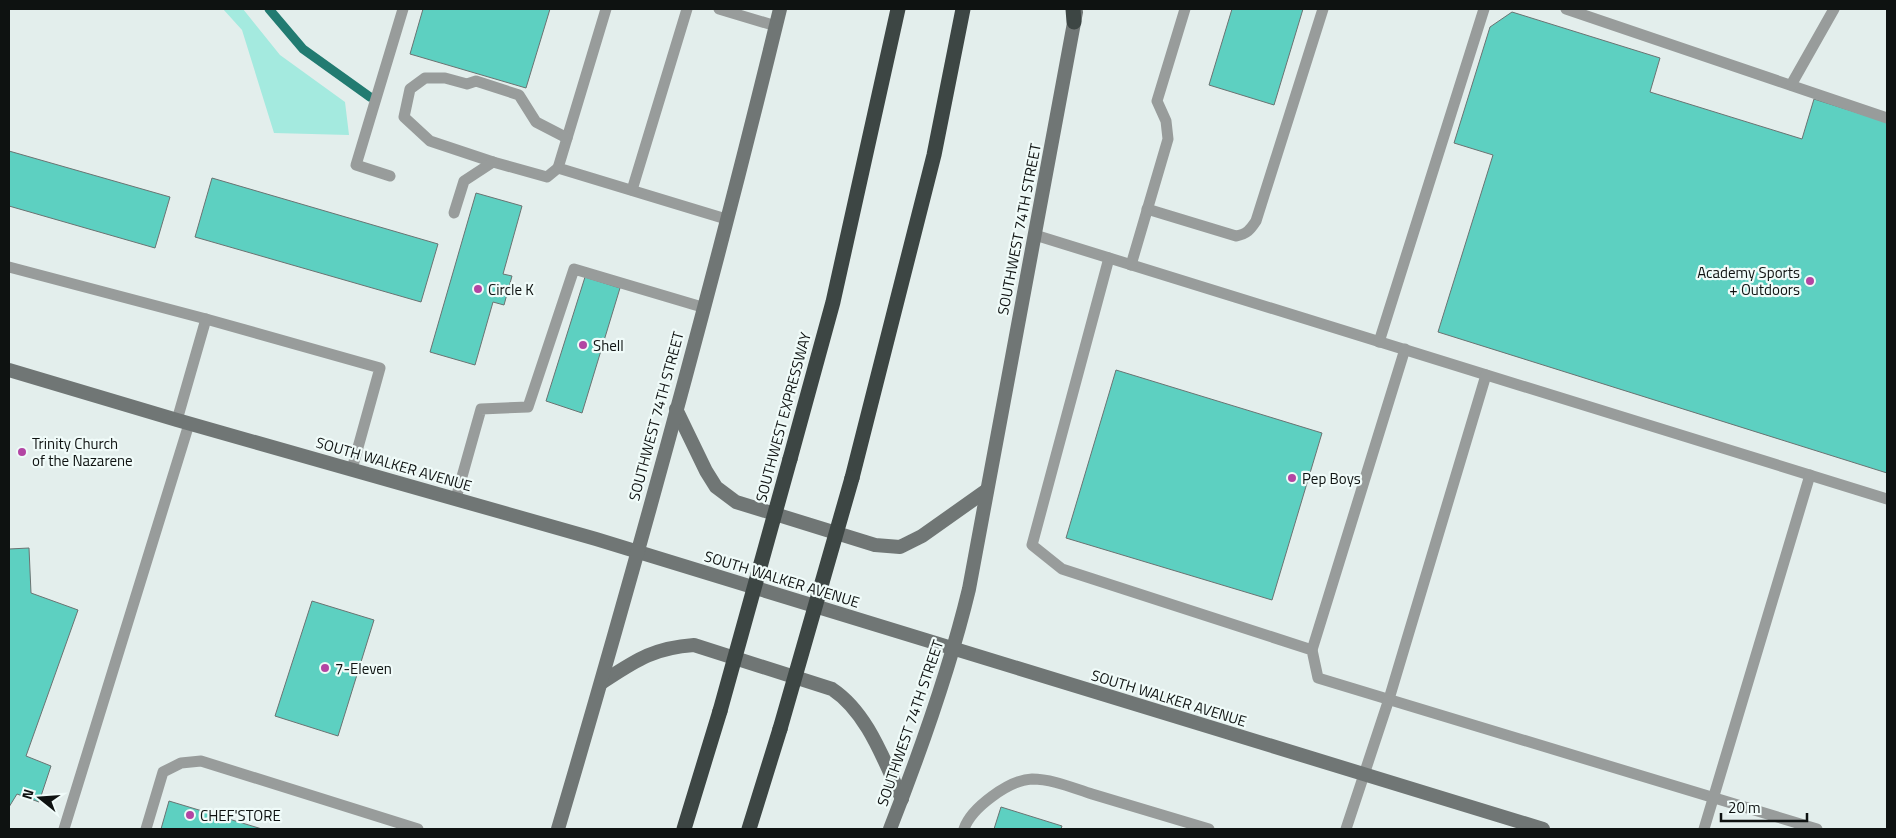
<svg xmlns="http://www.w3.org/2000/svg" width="1896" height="838" font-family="'Titillium Web',sans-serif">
<rect width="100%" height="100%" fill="#e3eeec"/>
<path fill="#a4eadf" d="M223,9H243L280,55L345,102L349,135L274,133L242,30Z"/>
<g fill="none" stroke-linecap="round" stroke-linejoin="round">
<path stroke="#227b71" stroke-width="9" d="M269,9L303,49L370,97"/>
</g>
<g fill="#5dd0c1" stroke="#6a7372">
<path d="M423,9H550L526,88L410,54Z"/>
<path d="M1232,9H1303L1274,105L1209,85Z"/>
<path d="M1512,12L1660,58L1650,92L1802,139L1814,99L1887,122V473L1438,332L1493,155L1454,143L1490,27Z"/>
<path d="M9,151L170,197L155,248L9,206Z"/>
<path d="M212,178L438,244L421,302L195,237Z"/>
<path d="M476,193L522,206L503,274L512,276L504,305L493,302L475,365L430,352Z"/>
<path d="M585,277L620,288L582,413L546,401Z"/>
<path d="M1116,370L1322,433L1272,600L1066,538Z"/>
<path d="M29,548L31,593L78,610L26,756L51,766L39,802L17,794L9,807V549Z"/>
<path d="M312,601L374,620L338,736L275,716Z"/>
<path d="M169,801L262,829H161Z"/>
<path d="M1001,807L1062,826L1061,829H994Z"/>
</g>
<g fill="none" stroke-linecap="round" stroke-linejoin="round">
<g stroke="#989c9b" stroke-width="11">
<path d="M606,9L558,168L726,219"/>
<path d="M719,9L776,26"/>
<path d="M1566,9L1887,118"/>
<path d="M1791,85L1834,9"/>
<path d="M558,168L547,177L493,162L430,141L404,117L410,89L425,78H445L467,84L476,81L519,95L536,122L567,138"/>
<path d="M390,176L356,165L403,9"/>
<path d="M632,190L687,9"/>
<path d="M1147,209L1236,236C1247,234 1250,230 1256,221L1323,9"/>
<path d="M454,213L464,181L493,162"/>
<path d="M1035,235L1887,499"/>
<path d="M1109,258L1032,545L1062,569L1312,650L1318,678L1817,829"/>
<path d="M1131,265L1168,139L1166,121L1157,101L1185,9"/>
<path d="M9,267L206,319L380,368L352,469"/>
<path d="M1379,342L1484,9"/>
<path d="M177,420L206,319"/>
<path d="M456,498L481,409L528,407L574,269L702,307"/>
<path d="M1312,650L1405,349"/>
<path d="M64,829L189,424"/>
<path d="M146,829L163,772L181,763L201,761L418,829"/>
<path d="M964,829C971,808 1009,780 1032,779C1052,779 1073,788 1092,794C1131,806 1170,817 1209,829"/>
<path d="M1346,829L1389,699L1486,375"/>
<path d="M1704,829L1810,475"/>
</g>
<g stroke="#707675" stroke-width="14">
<path d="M9,370L177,420L596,539L1543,829"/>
<path d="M676,409L706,471L716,487L736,502L875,545L900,547L922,536L987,490"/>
<path d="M601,683C635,661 652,648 694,645L832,689C868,713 884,761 902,799"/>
<path d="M558,829C638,558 713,284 780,9"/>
<path d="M890,829C921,750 949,672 969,589L1076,12"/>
</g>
<g stroke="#3d4644" stroke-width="15">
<path d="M1073,9L1074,22"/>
<path d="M790,459L833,302L898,9"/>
<path d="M852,478L934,155L963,9"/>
<path d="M684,829L720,711"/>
<path d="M749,829L780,729"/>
</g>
<g stroke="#3d4644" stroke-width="15">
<path d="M720,711L790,459"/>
<path d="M780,729L852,478"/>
</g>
</g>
<g fill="#b345a3" stroke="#f0fbf9" stroke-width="2">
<circle cx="1810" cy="281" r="5"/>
<circle cx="478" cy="289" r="5"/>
<circle cx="583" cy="345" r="5"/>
<circle cx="22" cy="452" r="5"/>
<circle cx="1292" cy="478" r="5"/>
<circle cx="325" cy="668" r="5"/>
<circle cx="190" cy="815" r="5"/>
</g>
<g text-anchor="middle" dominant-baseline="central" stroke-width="4.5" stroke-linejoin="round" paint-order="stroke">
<g font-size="15" fill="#0e1211" stroke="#f0fbf9">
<text transform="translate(1019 229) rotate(-79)">SOUTHWEST 74TH STREET</text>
<text transform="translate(656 416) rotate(-75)">SOUTHWEST 74TH STREET</text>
<text transform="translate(783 417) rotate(-75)">SOUTHWEST EXPRESSWAY</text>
<text transform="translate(394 464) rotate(16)">SOUTH WALKER AVENUE</text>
<text transform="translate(782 579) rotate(17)">SOUTH WALKER AVENUE</text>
<text transform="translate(1169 698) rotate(17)">SOUTH WALKER AVENUE</text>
<text transform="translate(910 723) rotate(-71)">SOUTHWEST 74TH STREET</text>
</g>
<g font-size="15" fill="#0e1211" stroke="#f0fbf9" text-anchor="start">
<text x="1800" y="272" text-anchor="end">Academy Sports<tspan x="1800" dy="17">+ Outdoors</tspan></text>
<text x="488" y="289">Circle K</text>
<text x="593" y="345">Shell</text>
<text x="32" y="443">Trinity Church<tspan x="32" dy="17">of the Nazarene</tspan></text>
<text x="1302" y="478">Pep Boys</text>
<text x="335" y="668">7-Eleven</text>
<text x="200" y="815">CHEF'STORE</text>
</g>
</g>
<rect width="1896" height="838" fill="none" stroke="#0e1211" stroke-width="20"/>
<g transform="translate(40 798) rotate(287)" stroke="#f0fbf9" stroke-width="4" paint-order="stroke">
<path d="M0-4L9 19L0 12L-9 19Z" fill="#0e1211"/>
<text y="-8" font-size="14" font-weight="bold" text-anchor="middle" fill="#0e1211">N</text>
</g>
<path d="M1721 813v8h86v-8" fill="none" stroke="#0e1211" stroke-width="2.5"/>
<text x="1728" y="813" font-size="15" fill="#0e1211" stroke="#f0fbf9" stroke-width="4" paint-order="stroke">20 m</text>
</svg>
